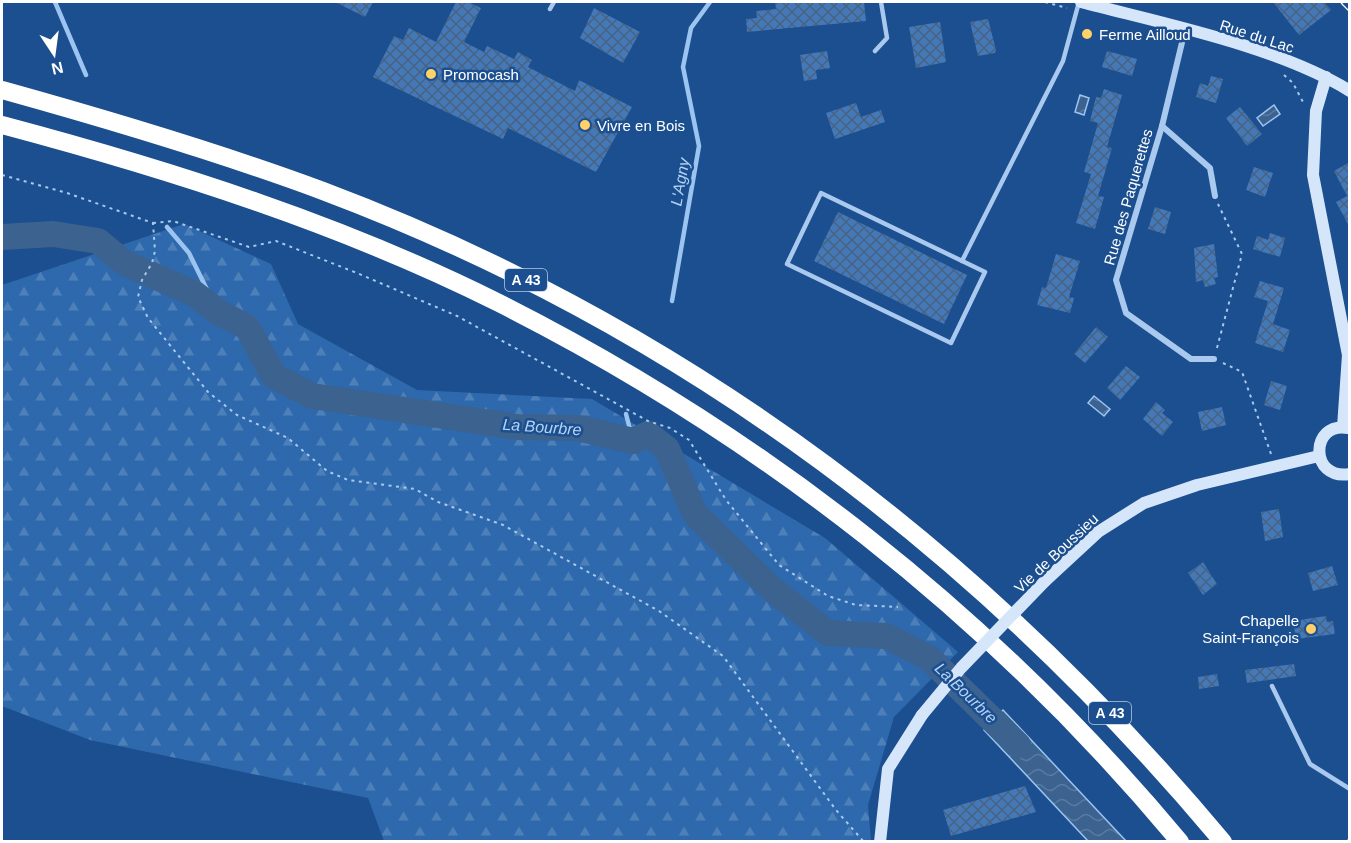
<svg xmlns="http://www.w3.org/2000/svg" width="1351" height="843" font-family="Arial,sans-serif">
<defs>
<pattern id="forest-firs" width="22" height="20" patternUnits="userSpaceOnUse" patternTransform="scale(1.5)"><rect width="22" height="20" fill="#2e69ad"/><path d="M5 1l3.5 6h-7zM16 11l3.5 6h-7z" fill="#4d80b9"/></pattern>
<pattern id="water-waves" width="16" height="10" patternUnits="userSpaceOnUse" patternTransform="scale(1.5)"><rect width="16" height="10" fill="#3c6290"/><path d="M0 5q4-4 8 0t8 0" fill="none" stroke="#597aa1"/></pattern>
<pattern id="building-cross-hatch" width="8" height="8" patternUnits="userSpaceOnUse" patternTransform="scale(1.5)"><rect width="8" height="8" fill="#4478b7"/><path d="M0 0l8 8M0 8l8-8" fill="none" stroke="#486282"/></pattern>
</defs>
<rect width="100%" height="100%" fill="#1b4f8f"/>
<path fill="url(#forest-firs)" d="M184,224L271,264L298,324L417,390L592,399L825,538L958,652L894,717L868,805L871,841H384L368,798L90,740L2,706V285Z"/>
<g fill="url(#water-waves)" stroke="#9cc4f0" stroke-width="1.5">
<path d="M1080,95L1089,98L1084,115L1075,112Z"/>
<path d="M1274,105L1280,114L1263,126L1257,118Z"/>
<path d="M1094,396L1110,409L1104,416L1088,403Z"/>
<path d="M1003,710L1126,841H1088L984,730Z"/>
</g>
<g fill="none" stroke-linecap="round" stroke-linejoin="round">
<g stroke="#9cc4f0" stroke-width="4.5">
<path d="M55,2L86,75"/>
<path d="M167,227L189,253L218,312"/>
<path d="M672,301L699,146L683,67L691,28L710,2"/>
<path d="M626,414L633,441"/>
</g>
<path stroke="#3c6290" stroke-width="26" d="M2,237L53,234L98,241L125,263L195,294L218,312L247,327L274,376L312,396L517,427L578,428L633,441L648,434L667,449L695,514L773,590L828,633L886,636L929,658L1018,745"/>
</g>
<g fill="url(#building-cross-hatch)">
<path d="M335,2H373L365,17Z"/>
<path d="M456,2H468L481,8L464,42L484,52L487,46L514,59L518,52L532,60L528,67L575,91L579,80L632,107L596,172L508,128L503,139L373,77L394,36L403,40L409,28L436,42Z"/>
<path d="M775,2H864L866,21L747,32L746,19L757,18L756,11L776,9Z"/>
<path d="M1273,2H1324L1331,10L1299,35Z"/>
<path d="M594,8L640,32L623,63L580,38Z"/>
<path d="M988,19L996,50L995,53L978,56L970,22Z"/>
<path d="M940,22L946,62L916,68L909,27Z"/>
<path d="M827,51L830,68L816,70L817,79L804,81L800,55Z"/>
<path d="M1107,51L1137,59L1132,76L1102,67Z"/>
<path d="M1211,76L1223,79L1216,103L1196,97L1200,83L1208,86Z"/>
<path d="M1104,89L1122,95L1107,147L1112,148L1098,196L1104,197L1095,229L1076,223L1091,174L1084,172L1098,123L1090,121L1096,97L1101,98Z"/>
<path d="M856,103L861,117L881,110L885,122L835,139L826,113Z"/>
<path d="M1240,107L1262,134L1247,146L1226,118Z"/>
<path d="M1350,162V228L1336,202L1347,196L1334,171Z"/>
<path d="M1254,167L1273,173L1265,197L1246,190Z"/>
<path d="M1155,207L1171,212L1165,234L1148,229Z"/>
<path d="M838,212L967,275L944,324L814,261Z"/>
<path d="M1270,233L1285,238L1280,257L1253,249L1257,236L1268,240Z"/>
<path d="M1214,244L1218,277L1214,278L1216,284L1205,287L1203,280L1196,282L1194,248Z"/>
<path d="M1056,254L1080,261L1069,297L1074,298L1070,313L1037,305L1042,287L1046,288Z"/>
<path d="M1260,281L1284,288L1273,324L1290,330L1283,352L1255,343L1268,301L1254,297Z"/>
<path d="M1096,327L1108,337L1085,363L1074,354Z"/>
<path d="M1126,366L1140,377L1120,400L1107,388Z"/>
<path d="M1271,381L1287,386L1280,410L1264,405Z"/>
<path d="M1156,402L1165,410L1162,413L1173,422L1162,436L1143,419Z"/>
<path d="M1222,407L1226,425L1202,431L1198,412Z"/>
<path d="M1279,509L1283,537L1265,541L1261,512Z"/>
<path d="M1203,562L1217,584L1203,595L1188,573Z"/>
<path d="M1332,566L1338,585L1313,591L1308,573Z"/>
<path d="M1326,616L1327,622L1333,621L1335,634L1296,639L1293,621Z"/>
<path d="M1294,664L1296,676L1247,683L1245,670Z"/>
<path d="M1217,674L1219,686L1199,689L1198,677Z"/>
<path d="M1025,786L1036,812L951,836L943,810Z"/>
</g>
<g fill="none" stroke-linecap="round" stroke-linejoin="round">
<g stroke="#a9c9ee" stroke-width="2" stroke-dasharray="3 4.5" stroke-linecap="butt">
<path d="M1045,2L1067,8"/>
<path d="M1284,75L1293,83L1304,104"/>
<path d="M2,175L67,193L153,223L155,251L152,263L142,280L138,297L148,318L208,392L237,415L288,438L327,471L348,480L415,489L438,502L503,525L659,611L723,656L836,810L864,842"/>
<path d="M153,223L173,221L249,247L276,241L357,273L457,316L648,421L670,428L689,440L726,500L779,565L828,596L856,605L898,607"/>
<path d="M1217,348L1242,254L1218,204"/>
<path d="M1223,363L1242,372L1271,454"/>
</g>
<g stroke="#a9c9ee" stroke-width="4.5">
<path d="M550,9L554,2"/>
<path d="M875,51L887,38L881,2"/>
<path d="M821,193L985,272L951,343L787,264Z"/>
<path d="M962,261L1063,61L1079,2"/>
<path d="M1272,686L1310,764L1350,789"/>
</g>
<g stroke="#a9c9ee" stroke-width="6">
<path d="M1185,30L1162,126L1116,280L1126,313L1191,359H1214"/>
<path d="M1162,126L1210,168L1215,196"/>
<path d="M1349,842L1350,841"/>
</g>
<g stroke="#d6e6fa" stroke-width="12">
<path d="M1081,2C1165,24 1276,46 1350,91"/>
<path d="M1326,77L1316,111L1313,175L1348,355L1343,427"/>
<path d="M1348,428C1310,421 1309,481 1350,474"/>
<path d="M1045,581L1098,532L1144,503L1197,485L1319,456"/>
<path d="M880,842L888,769L922,715"/>
</g>
<g stroke="#fff" stroke-width="18">
<path d="M2,90C110,120 218,152 323,191C682,326 978,549 1223,842"/>
<path d="M2,125C171,170 341,224 499,303C761,435 992,616 1180,842"/>
</g>
<g stroke="#fff" stroke-width="7">
<path id="rail" d="M1344,2L1350,8"/>
</g>
<use href="#rail" stroke="#1b4f8f" stroke-width="4.5" stroke-dasharray="14" stroke-linecap="butt"/>
<path stroke="#d6e6fa" stroke-width="12" d="M922,715L961,668L1045,581"/>
</g>
<g fill="#ffd166" stroke="#1b4f8f" stroke-width="2">
<circle cx="1087" cy="34" r="6"/>
<circle cx="431" cy="74" r="6"/>
<circle cx="585" cy="125" r="6"/>
<circle cx="1311" cy="629" r="6"/>
</g>
<g text-anchor="middle" dominant-baseline="central" stroke-width="5" stroke-linejoin="round" paint-order="stroke">
<g fill="#1b4f8f" stroke="#bbcadd" stroke-width="1.5">
<rect x="505" y="269" width="42" height="22" rx="4.5"/>
<rect x="1089" y="702" width="42" height="22" rx="4.5"/>
</g>
<g font-size="14" font-weight="bold" fill="#fff">
<text x="526" y="280">A 43</text>
<text x="1110" y="713">A 43</text>
</g>
<g font-size="15" fill="#fff" stroke="#1b4f8f" text-anchor="start">
<text x="1099" y="34">Ferme Ailloud</text>
<text x="443" y="74">Promocash</text>
<text x="597" y="125">Vivre en Bois</text>
<text x="1299" y="620" text-anchor="end">Chapelle<tspan x="1299" dy="17">Saint-François</tspan></text>
</g>
<g font-size="15" fill="#fff" stroke="#1b4f8f">
<text transform="translate(1257 36) rotate(18)">Rue du Lac</text>
<text transform="translate(1128 197) rotate(-74)">Rue des Paquerettes</text>
<text transform="translate(1056 553) rotate(-43)">Vie de Boussieu</text>
</g>
<g font-size="16" font-style="italic" fill="#b5d3f5" stroke="#1b4f8f">
<text transform="translate(680 182) rotate(-80)">L'Agny</text>
<text transform="translate(542 427) rotate(4)">La Bourbre</text>
<text transform="translate(966 693) rotate(44)">La Bourbre</text>
</g>
</g>
<rect width="1351" height="843" fill="none" stroke="#ffffff" stroke-width="6"/>
<g transform="translate(54 54) rotate(167)" stroke="#1b4f8f" stroke-width="4.5" paint-order="stroke">
<path d="M0-4.5L10 22L0 15L-10 22Z" fill="#ffffff"/>
<text y="-9" font-size="16" font-weight="bold" text-anchor="middle" fill="#ffffff">N</text>
</g>
</svg>
